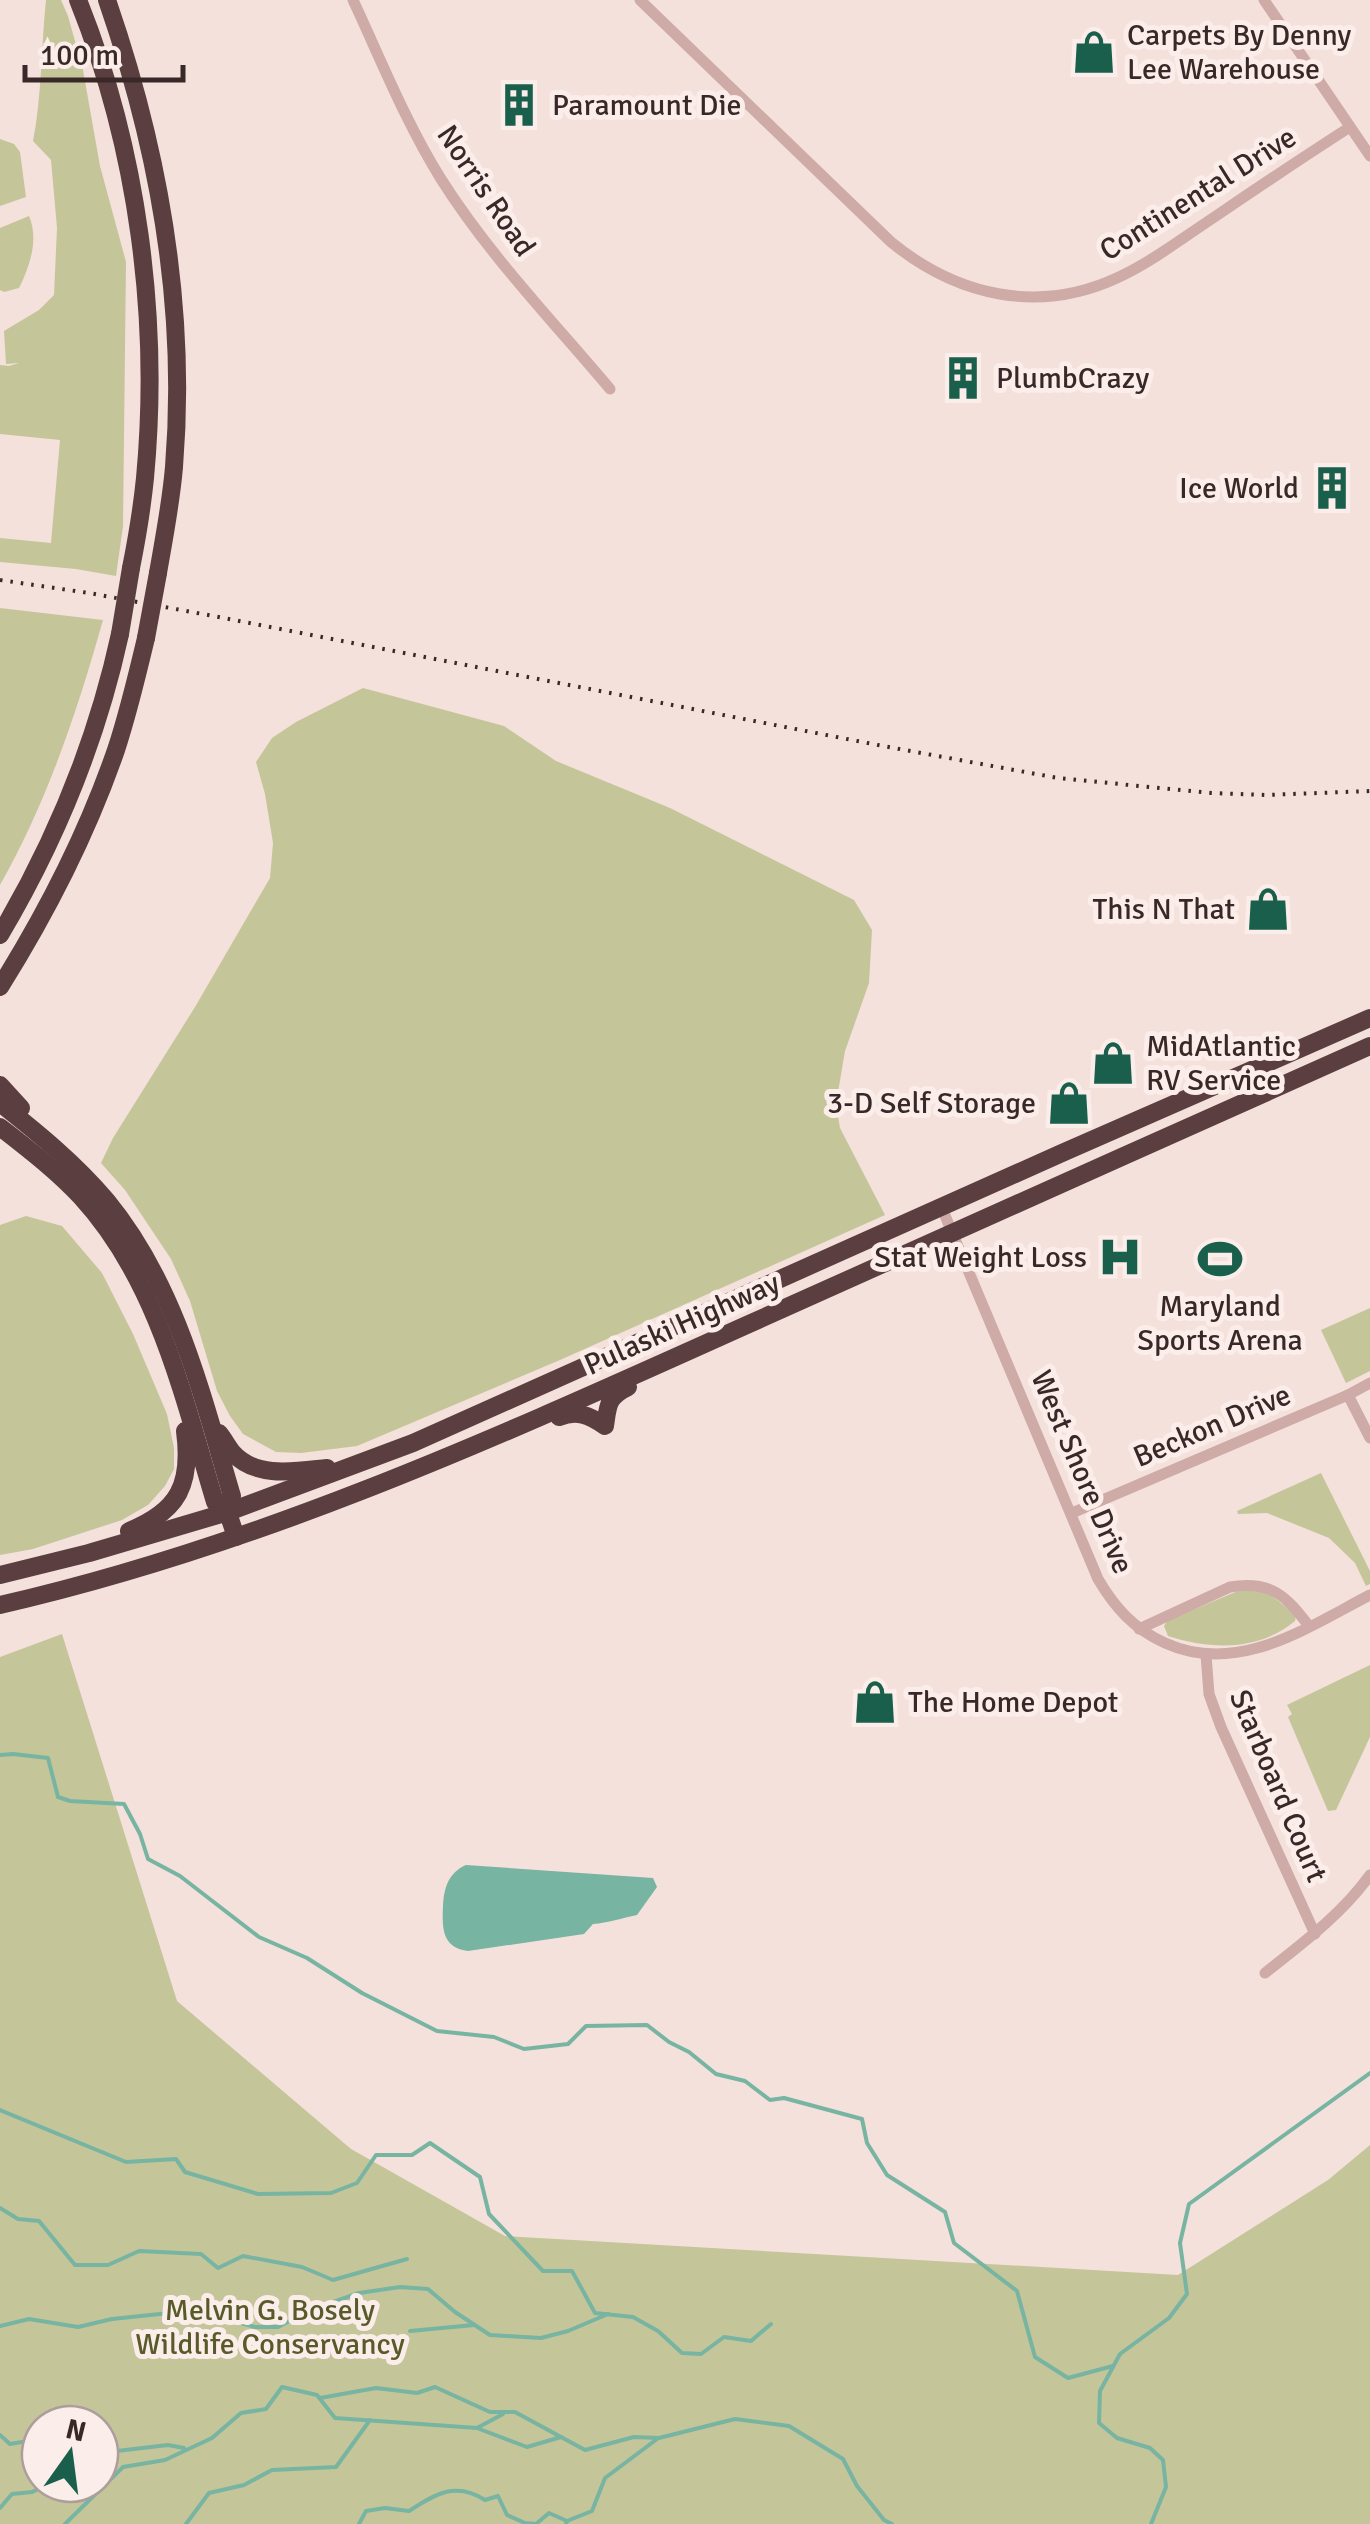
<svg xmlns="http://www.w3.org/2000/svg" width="1370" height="2524" font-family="Signika,sans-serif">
<rect width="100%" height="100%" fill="#f4e1dc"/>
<g fill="#c5c59a" fill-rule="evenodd">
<path d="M46,0H61L68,16L83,70L100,166L126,262L123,526L116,576L76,569L0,562V538L51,543L60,440L0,434V365L9,366L19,363L6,364L4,331L39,310L54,295L57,228L51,160L33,141C42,95 41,47 46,0Z"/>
<path d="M0,139L14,144L20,152L26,197L0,206Z"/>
<path d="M29,216C39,239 30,266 19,288L4,292L0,290V228Z"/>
<path d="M0,608L103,620C77,712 47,802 0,885Z"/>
<path d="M363,688L504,726L556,761L670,808L854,900L872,930L869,983L845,1051L836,1104L840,1128L885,1215L560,1360L357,1446L301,1453L276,1452L243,1434L230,1416L217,1391L190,1301L171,1259L125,1190L101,1163L113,1138L195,1007L270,878L273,843L265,794L256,762L272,738L296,722Z"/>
<path d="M26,1216L62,1226L102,1273L133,1334L167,1414L174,1448V1469L165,1486L148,1505L122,1520L33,1549L0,1555V1225Z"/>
<path d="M1370,1308V1371L1346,1383L1321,1330Z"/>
<path d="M1321,1473L1370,1571V1584L1366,1586L1355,1563L1329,1538L1267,1513L1238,1514L1237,1511Z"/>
<path d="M1240,1590L1267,1592L1296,1615L1295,1621C1259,1651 1211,1650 1168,1636L1164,1626L1167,1621Z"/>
<path d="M62,1634L177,2001L351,2149L505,2236L1178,2275L1328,2180L1370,2145V2524H0V1657ZM40,2424H100V2484H40Z"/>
<path d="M1370,1665V1737L1336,1810L1328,1811L1288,1717L1292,1714L1287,1705Z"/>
</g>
<path fill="#78b4a2" d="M466,1865L653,1878L657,1887L637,1915C622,1918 608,1923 593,1924L584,1934L468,1951C442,1948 442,1928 443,1906C444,1888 448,1873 466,1865Z"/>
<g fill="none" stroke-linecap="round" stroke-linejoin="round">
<g stroke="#78b4a2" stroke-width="4">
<path d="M0,1755L13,1754L48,1758L58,1797L70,1801L124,1804L140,1834L148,1859L180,1876L259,1937L307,1958L362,1993L437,2031L494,2037L524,2049L568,2044L586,2026L647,2025L669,2042L689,2052L716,2074L745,2081L770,2100L784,2098L862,2119L867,2143L887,2175L945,2212L954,2243L1017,2291L1035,2357L1068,2378L1113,2366"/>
<path d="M0,2110L126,2162L176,2159L185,2172L258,2194L331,2193L357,2183L376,2155H412L430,2143L480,2177L489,2214L543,2271H572L595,2313L633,2317L658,2331L682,2353L701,2354L724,2337L751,2341L771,2324"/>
<path d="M0,2208L18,2219L39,2221L75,2265H108L139,2251L201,2254L218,2268L243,2256L302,2267L333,2280L407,2259"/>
<path d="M0,2326L29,2319L78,2327L112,2319L179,2312L227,2319L255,2327H278L308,2311L359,2293L400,2287L428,2289L455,2312L490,2335L541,2338L568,2331L608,2314"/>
<path d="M410,2331L474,2325"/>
<path d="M320,2398L376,2388L417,2393L435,2387L490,2412H515L561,2437"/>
<path d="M477,2428L503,2414"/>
<path d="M0,2435L10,2444L40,2439"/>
<path d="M100,2453L168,2445L184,2448"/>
<path d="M0,2508L12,2494L32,2492L49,2484"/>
<path d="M65,2524L123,2467L165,2460L212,2438L241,2413L266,2409L282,2387L317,2395L335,2418L477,2428L527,2447L561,2437L585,2450L634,2437L659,2438L735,2419L789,2426L843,2459L857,2486L884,2520L892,2524"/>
<path d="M186,2524L209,2493L244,2485L272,2470L336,2467L370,2420"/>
<path d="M359,2524L366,2511L385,2508L409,2511C435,2494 456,2481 485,2500L498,2496L507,2515L525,2523L536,2524L549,2513L567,2521"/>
<path d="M566,2524L567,2521L592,2511L605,2478L657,2439"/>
<path d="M1151,2524L1166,2487L1163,2460L1150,2448L1117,2438L1099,2423L1100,2391L1120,2354L1169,2318L1187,2294L1180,2243L1189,2204L1370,2073"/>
</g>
<g stroke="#ceaba7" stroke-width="11">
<path d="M353,0C381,60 406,123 441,179C489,255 552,320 610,389"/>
<path d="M640,0L891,242C957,296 1039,315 1119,277C1153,261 1184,237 1216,216C1260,186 1305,156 1350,127"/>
<path d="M1264,0L1370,156"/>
<path d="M941,1206L1098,1579C1115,1608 1134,1629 1165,1643C1238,1676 1306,1628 1370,1595"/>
<path d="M1348,1395L1370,1438"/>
<path d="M1072,1513L1348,1395L1370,1383"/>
<path d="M1139,1629L1230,1587C1271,1580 1286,1596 1309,1626"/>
<path d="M1206,1655L1209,1694L1221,1727L1315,1934"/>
<path d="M1265,1973C1303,1943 1342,1914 1370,1875"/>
</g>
<g stroke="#5b3e3f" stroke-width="18">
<path d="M78,0C138,149 160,319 145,478C142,508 137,538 131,568"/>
<path d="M107,0C159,150 187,308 174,467C171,503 164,538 158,573"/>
<path d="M0,935C55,842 97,740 120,634"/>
<path d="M0,987C47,912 87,834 116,750C128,714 137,676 146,638"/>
<path d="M0,1085L21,1108"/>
<path d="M0,1103C38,1133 76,1164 107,1201C176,1285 202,1395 232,1496L225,1504"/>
<path d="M0,1127C28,1149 57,1171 81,1197C158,1281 183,1396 215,1502L225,1504L236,1537"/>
<path d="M559,1417C577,1410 589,1415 605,1426C608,1406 607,1397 628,1387"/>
<path d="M219,1433C224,1439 228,1447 233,1453C256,1479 297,1471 327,1468"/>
<path d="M129,1531C179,1511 192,1484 185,1431"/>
<path d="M0,1575L89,1553L228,1512L413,1443L1062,1153L1370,1018"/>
<path d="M0,1605C263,1545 504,1434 749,1324C956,1230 1163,1139 1370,1046"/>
</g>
<path stroke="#392828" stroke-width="4" stroke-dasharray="2.5 8" stroke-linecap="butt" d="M0,580L89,593L208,615L883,746L1058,778L1211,793L1266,795L1370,791"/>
<g stroke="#5b3e3f" stroke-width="18">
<path d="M120,634L131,568"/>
<path d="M146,638L158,573"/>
</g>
</g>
<defs>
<g id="shop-bare" transform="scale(3.45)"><path d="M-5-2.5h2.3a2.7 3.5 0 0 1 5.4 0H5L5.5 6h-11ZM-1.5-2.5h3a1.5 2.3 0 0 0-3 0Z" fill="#1a5f4c" stroke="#fbede9" stroke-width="2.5" paint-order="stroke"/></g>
<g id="building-bare" transform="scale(3.45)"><path d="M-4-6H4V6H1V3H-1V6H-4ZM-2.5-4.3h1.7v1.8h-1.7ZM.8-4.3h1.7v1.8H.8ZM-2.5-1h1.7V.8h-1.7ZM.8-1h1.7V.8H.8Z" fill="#1a5f4c" stroke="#fbede9" stroke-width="2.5" paint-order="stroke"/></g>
<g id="hospital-bare" transform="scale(3.45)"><path d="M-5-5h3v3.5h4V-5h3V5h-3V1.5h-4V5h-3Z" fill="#1a5f4c" stroke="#fbede9" stroke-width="2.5" paint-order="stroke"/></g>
<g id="stadium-bare" transform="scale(3.45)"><path d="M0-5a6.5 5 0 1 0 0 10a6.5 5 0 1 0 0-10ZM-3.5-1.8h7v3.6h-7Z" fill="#1a5f4c" stroke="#fbede9" stroke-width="2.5" paint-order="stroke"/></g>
</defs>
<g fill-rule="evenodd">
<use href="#shop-bare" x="1094" y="52"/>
<use href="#building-bare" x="519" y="105"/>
<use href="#building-bare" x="963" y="378"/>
<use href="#building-bare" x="1332" y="488"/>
<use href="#shop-bare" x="1268" y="909"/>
<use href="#shop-bare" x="1113" y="1063"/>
<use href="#shop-bare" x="1069" y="1103"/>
<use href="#hospital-bare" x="1120" y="1257"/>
<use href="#stadium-bare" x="1220" y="1259"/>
<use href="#shop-bare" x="875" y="1702"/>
</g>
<g text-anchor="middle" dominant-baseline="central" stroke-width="10" stroke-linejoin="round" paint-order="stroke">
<g font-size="30" fill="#392828" stroke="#fbede9" text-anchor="start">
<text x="1127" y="35">Carpets By Denny<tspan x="1127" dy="34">Lee Warehouse</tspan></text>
<text x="552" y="105">Paramount Die</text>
<text x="996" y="378">PlumbCrazy</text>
<text x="1299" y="488" text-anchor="end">Ice World</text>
<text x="1235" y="909" text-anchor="end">This N That</text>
<text x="1146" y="1046">MidAtlantic<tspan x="1146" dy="34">RV Service</tspan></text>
<text x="1036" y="1103" text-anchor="end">3-D Self Storage</text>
<text x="1087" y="1257" text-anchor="end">Stat Weight Loss</text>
<text x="1220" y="1306" text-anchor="middle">Maryland<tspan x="1220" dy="34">Sports Arena</tspan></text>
<text x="908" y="1702">The Home Depot</text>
</g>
<g font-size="30" fill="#392828" stroke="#fbede9">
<text transform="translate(486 191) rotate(56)">Norris Road</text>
<text transform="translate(1198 194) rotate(-32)">Continental Drive</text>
<text transform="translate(682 1324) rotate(-24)">Pulaski Highway</text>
<text transform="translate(1212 1426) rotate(-23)">Beckon Drive</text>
<text transform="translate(1082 1472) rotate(67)">West Shore Drive</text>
<text transform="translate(1278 1786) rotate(67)">Starboard Court</text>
</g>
<g font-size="30" fill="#595a29" stroke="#fbede9">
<text x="270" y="2310">Melvin G. Bosely<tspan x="270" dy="34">Wildlife Conservancy</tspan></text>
</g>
</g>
<g transform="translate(70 2454) rotate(14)"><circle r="48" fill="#fbede9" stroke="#ad9e9c" stroke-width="2.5"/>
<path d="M0-8L18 38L0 25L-18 38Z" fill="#1a5f4c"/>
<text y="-15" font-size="28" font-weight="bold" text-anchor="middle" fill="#392828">N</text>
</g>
<path d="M25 65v15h158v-15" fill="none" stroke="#392828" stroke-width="5"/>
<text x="40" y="65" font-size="30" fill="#392828" stroke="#fbede9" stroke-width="8" paint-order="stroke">100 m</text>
</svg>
